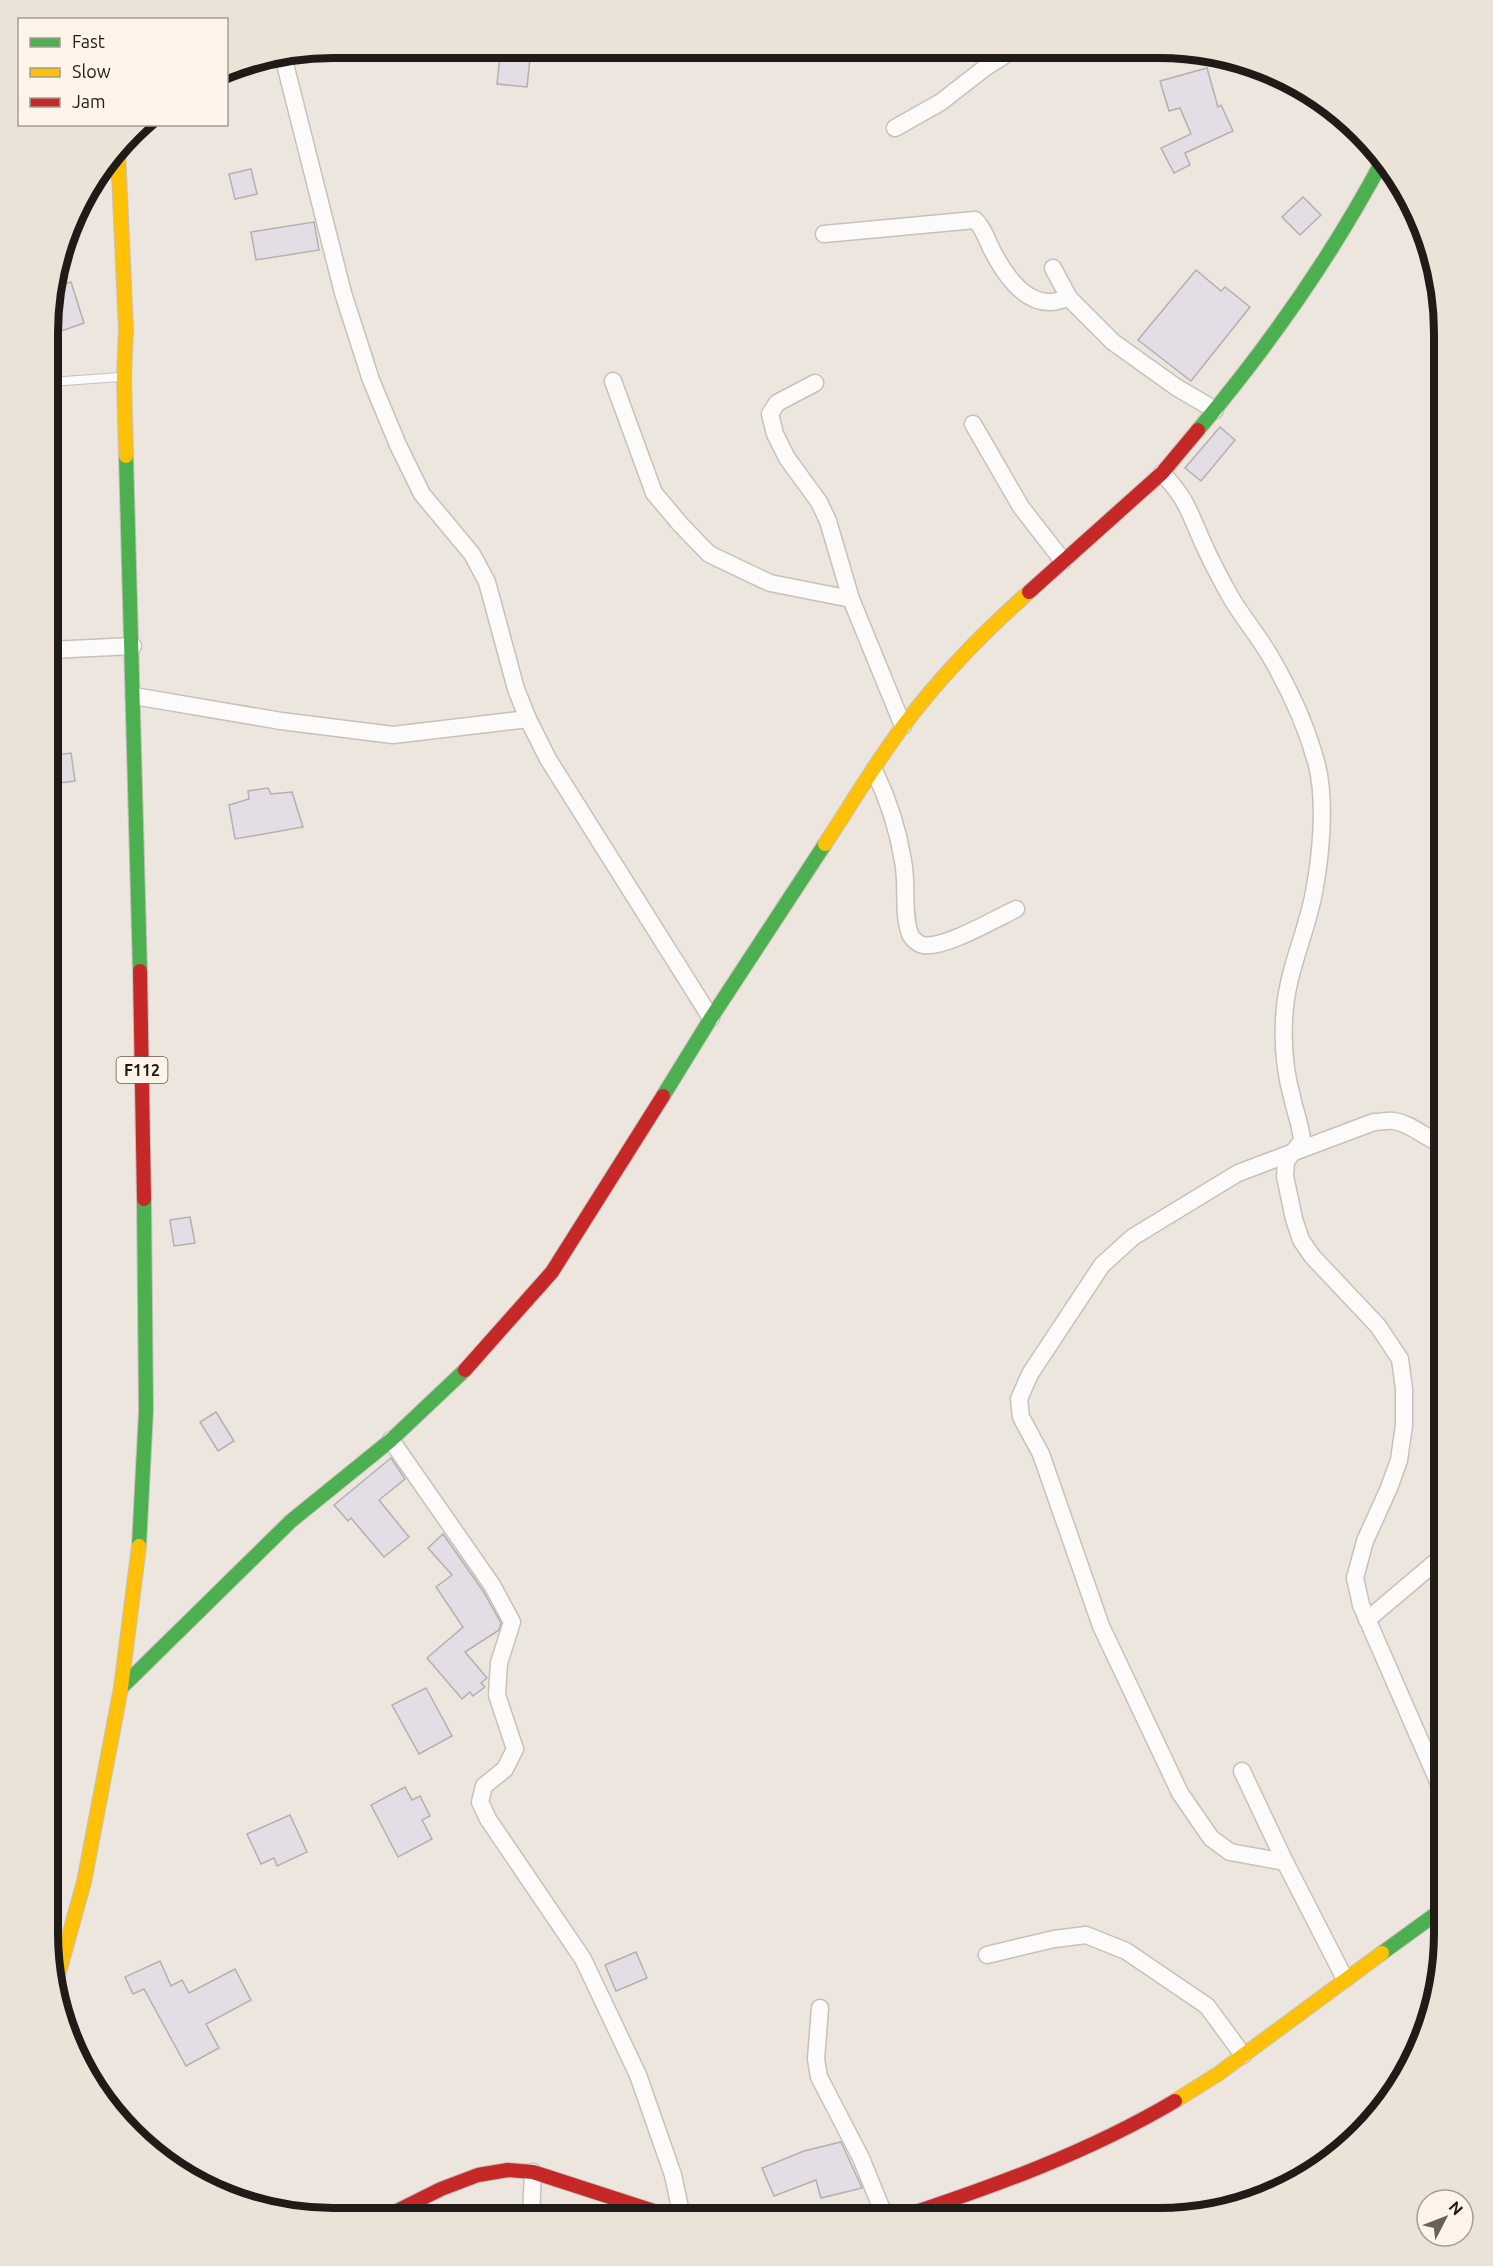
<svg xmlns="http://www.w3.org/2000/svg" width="1493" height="2266" font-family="Ubuntu,sans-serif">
<rect width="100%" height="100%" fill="#ede6de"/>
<g fill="#e3dee5" stroke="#b4b0b0" stroke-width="1.5">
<path d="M501,48L531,49L527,87L497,84Z"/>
<path d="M1207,68L1218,107L1221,105L1233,131L1185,153L1190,165L1174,173L1161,148L1191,134L1180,108L1169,111L1160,81Z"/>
<path d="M251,169L257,194L235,199L229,174Z"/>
<path d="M1303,197L1321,215L1300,235L1282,217Z"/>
<path d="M314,222L319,250L256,260L251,232Z"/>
<path d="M1196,270L1221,291L1225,287L1250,307L1191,381L1138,340Z"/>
<path d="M71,282L84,323L50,335V296L54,287Z"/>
<path d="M1220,427L1235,440L1201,481L1185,468Z"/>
<path d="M71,753L75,781L50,784V756Z"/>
<path d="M268,788L271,794L292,792L303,827L235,839L229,805L249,799L248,791Z"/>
<path d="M190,1217L195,1243L174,1246L170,1220Z"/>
<path d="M216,1412L234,1441L218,1451L200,1422Z"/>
<path d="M391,1458L405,1479L379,1500L409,1537L384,1557L351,1518L348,1521L334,1505Z"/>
<path d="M443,1534L483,1591L501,1623L499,1630L465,1652L487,1678L481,1683L485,1687L473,1696L470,1692L462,1699L427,1658L463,1627L436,1587L452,1575L428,1548Z"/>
<path d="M426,1688L452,1736L419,1754L392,1705Z"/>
<path d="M405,1787L412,1800L420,1796L430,1816L422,1820L432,1839L398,1857L371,1805Z"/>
<path d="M290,1815L307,1852L277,1866L274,1858L261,1864L247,1834Z"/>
<path d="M636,1952L647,1978L616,1991L605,1965Z"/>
<path d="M160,1961L171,1986L182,1980L189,1993L235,1969L251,2000L206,2024L219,2048L186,2066L144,1989L133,1994L125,1977Z"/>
<path d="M841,2142L862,2188L821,2198L816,2180L774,2196L762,2168L804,2151Z"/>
</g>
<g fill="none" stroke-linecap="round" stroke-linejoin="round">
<g stroke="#c7c1ba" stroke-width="10">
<path id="lane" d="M50,382L120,377"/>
</g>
<g stroke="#c7c1ba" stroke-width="19">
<g id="street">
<path d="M283,56L343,293L371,380L398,445L422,494L472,554L487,582L516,689L528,719L548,759L711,1018"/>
<path d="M895,128L941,102L986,67L1013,50"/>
<path d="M824,234L975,220C984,228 987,241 993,252C1004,273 1024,303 1051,302C1057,302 1063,299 1069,298"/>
<path d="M1053,268L1069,298L1113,342L1176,387L1215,410"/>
<path d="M613,381L654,493L681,525L709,554L770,583L851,599"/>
<path d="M815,383L777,403L770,414L775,434L787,458L819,502L828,521L851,599L903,726"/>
<path d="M973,424L1021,507L1063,561"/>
<path d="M1162,473C1187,499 1189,512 1203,543C1211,561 1220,578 1230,596C1242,617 1258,635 1270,656C1290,690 1307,728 1317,765C1326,802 1321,855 1314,892C1307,931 1289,967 1285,1007C1282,1037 1284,1068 1292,1097C1295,1112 1301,1125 1302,1141L1286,1161L1285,1176L1294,1219L1301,1240L1312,1256L1378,1326L1400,1359L1404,1389V1425L1399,1460L1389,1488L1365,1541L1355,1578L1361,1605L1444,1795"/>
<path d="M50,650L133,646"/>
<path d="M134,696L281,721L393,735L528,719"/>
<path d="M874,770C888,799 898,829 903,861C908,885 902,912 910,934C912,939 918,944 923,945C944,949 995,919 1016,909"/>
<path d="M391,1440L492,1585L512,1622L499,1663L497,1695L515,1749L505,1769L484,1786L480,1802L488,1819L583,1959L638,2075L673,2175L682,2217"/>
<path d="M1367,1620L1445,1554"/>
<path d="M1242,1771L1285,1862L1345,1979"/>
<path d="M1285,1862L1230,1852L1211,1838L1180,1793L1101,1626L1041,1454L1021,1417L1019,1399L1030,1374L1102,1265L1133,1237L1238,1173L1374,1122C1381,1122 1388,1120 1394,1121C1413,1124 1427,1140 1445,1145"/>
<path d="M987,1955L1054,1939L1086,1935L1126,1951L1207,2006L1243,2055"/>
<path d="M820,2008L816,2059L819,2077L861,2158L885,2217"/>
<path d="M531,2216L533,2172"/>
</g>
</g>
<g stroke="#c7c1ba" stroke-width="16">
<g id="fast">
<path d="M1198,430C1268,347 1333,254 1384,158"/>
<path d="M126,456L140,971"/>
<path d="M663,1096L711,1018L825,844"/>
<path d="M139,1546L146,1411L144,1199"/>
<path d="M121,1688L291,1521L391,1440L465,1370"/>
<path d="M1382,1953L1444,1908"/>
</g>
</g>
<g stroke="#c7c1ba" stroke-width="16">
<g id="slow">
<path d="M118,152L126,329L124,377L126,456"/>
<path d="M825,844C851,805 875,763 904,725C940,677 984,632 1029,592"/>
<path d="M57,1979L84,1882L121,1688L139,1546"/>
<path d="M1175,2101L1218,2074L1382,1953"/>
</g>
</g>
<g stroke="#c7c1ba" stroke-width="16">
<g id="jam">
<path d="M1029,592L1162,473L1198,430"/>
<path d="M140,971L144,1199"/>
<path d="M465,1370L552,1272L663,1096"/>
<path d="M387,2216L441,2189L478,2175L508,2170L533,2172L672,2217"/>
<path d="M901,2217C995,2186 1089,2152 1175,2101"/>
</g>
</g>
<use href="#lane" stroke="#fcfbfa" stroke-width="8"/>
<use href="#street" stroke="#fcfbfa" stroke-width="16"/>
<use href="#fast" stroke="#4caf50" stroke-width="14"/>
<use href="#slow" stroke="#ffc107" stroke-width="14"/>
<use href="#jam" stroke="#c62828" stroke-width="14"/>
</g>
<g text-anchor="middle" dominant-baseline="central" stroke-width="4.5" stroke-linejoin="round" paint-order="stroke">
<rect fill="#fef4e9" stroke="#635c55" stroke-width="1.5" x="116.5" y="1057" width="51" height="26" rx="4.5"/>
<g font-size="16" font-weight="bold" fill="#201b16">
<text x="142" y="1070">F112</text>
</g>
</g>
<path d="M0 0H1493V2266H0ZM333 58H1159A275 275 0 0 1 1434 333V1933A275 275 0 0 1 1159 2208H333A275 275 0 0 1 58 1933V333A275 275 0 0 1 333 58Z" fill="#ece3d8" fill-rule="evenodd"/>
<path fill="none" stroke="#201b16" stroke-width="8" d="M333 58H1159A275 275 0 0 1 1434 333V1933A275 275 0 0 1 1159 2208H333A275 275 0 0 1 58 1933V333A275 275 0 0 1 333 58Z"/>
<rect x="18" y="18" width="210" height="108" fill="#fef4e9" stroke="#a59d95" stroke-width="1.5"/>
<rect x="30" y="38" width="30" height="9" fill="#4caf50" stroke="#a59d95" stroke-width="1.5"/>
<text x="72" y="48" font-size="18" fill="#201b16">Fast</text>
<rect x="30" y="68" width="30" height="9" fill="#ffc107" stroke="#a59d95" stroke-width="1.5"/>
<text x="72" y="78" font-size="18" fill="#201b16">Slow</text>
<rect x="30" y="98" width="30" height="9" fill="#c62828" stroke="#a59d95" stroke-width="1.5"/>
<text x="72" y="108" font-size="18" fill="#201b16">Jam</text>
<g transform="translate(1445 2218) rotate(48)"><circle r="28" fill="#fef4e9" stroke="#a59d95" stroke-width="1.5"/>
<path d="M0-4.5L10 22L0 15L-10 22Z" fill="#68625c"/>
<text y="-9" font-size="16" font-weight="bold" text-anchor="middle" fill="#201b16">N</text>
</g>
</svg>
